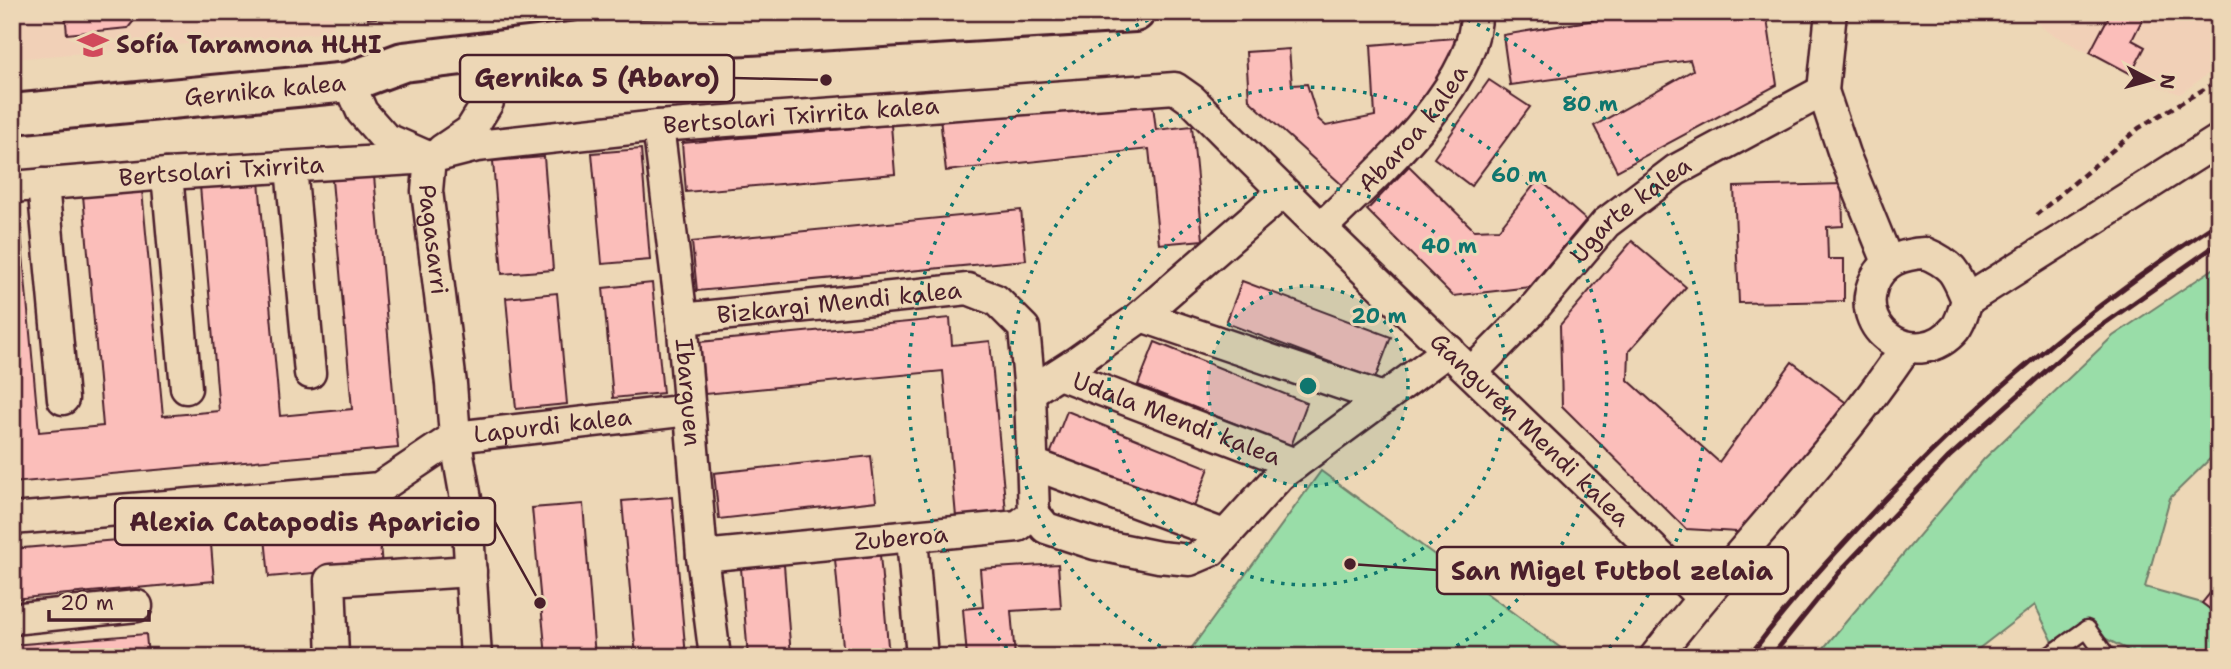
<svg xmlns="http://www.w3.org/2000/svg" width="2231" height="669" font-family="'Shantell Sans',sans-serif">
<rect width="100%" height="100%" fill="#edd7b6"/>
<filter id="ink" filterUnits="userSpaceOnUse"><feTurbulence type="fractalNoise" baseFrequency=".0143" numOctaves="2"/><feDisplacementMap in="SourceGraphic" scale="14" xChannelSelector="R" yChannelSelector="G"/><feConvolveMatrix kernelMatrix="1 2 1 2 8 2 1 2 1" color-interpolation-filters="sRGB"/></filter>
<g filter="url(#ink)">
<g fill="#f1d0b7">
<path d="M12,12H332L333,32L12,59Z"/>
<path d="M2023,12H2219V66L2180,94L2141,80L2048,32Z"/>
</g>
<g fill="#99dda8" stroke="#727e6a" stroke-width="2">
<path d="M2219,265V450L2170,498L2145,587L2202,603L2219,616V657H2132L2126,649L2087,629L2057,650L2035,605L1968,657H1816L1984,459L2113,336Z"/>
<path d="M1321,471L1573,657H1185Z"/>
</g>
<g fill="#fbbeba" stroke="#4a1f2b" stroke-width="2">
<path d="M65,12H141L128,28L67,34Z"/>
<path d="M223,12H266L267,15L224,18Z"/>
<path d="M368,12H429L368,19Z"/>
<path d="M1643,12H1766L1777,85L1617,171L1594,126L1693,70L1690,60L1510,85L1503,35Z"/>
<path d="M2111,12H2146L2132,40L2145,47L2131,74L2090,52Z"/>
<path d="M1454,38L1458,63L1352,194L1249,100L1246,52L1289,49L1292,85L1307,84L1318,119L1326,126L1375,116L1371,45Z"/>
<path d="M1489,80L1530,107L1471,186L1434,158Z"/>
<path d="M1152,97L1156,130L1192,126L1203,240L1159,244L1149,149L946,171L940,118Z"/>
<path d="M891,125L895,174L686,192L682,143Z"/>
<path d="M641,149L650,260L602,264L592,153Z"/>
<path d="M544,157L553,270L502,274L493,161Z"/>
<path d="M1409,166L1474,230L1499,229L1539,179L1586,220L1530,287L1453,296L1367,210Z"/>
<path d="M374,176L398,448L12,483V201H18L39,432L103,426L83,195L142,190L163,416L219,411L200,186L259,181L280,416L352,409L332,180Z"/>
<path d="M1842,184L1843,226L1827,227L1828,259H1844V301L1739,303L1734,187Z"/>
<path d="M1021,210L1026,260L697,291L692,242Z"/>
<path d="M1632,241L1686,287L1629,351L1628,380L1719,462L1792,362L1849,405L1755,533L1686,529L1562,406L1560,325Z"/>
<path d="M1242,281L1391,337L1375,379L1226,323Z"/>
<path d="M652,283L663,393L613,398L603,288Z"/>
<path d="M557,293L567,404L516,409L506,298Z"/>
<path d="M950,318L952,345L990,341L1006,512L956,517L943,371L705,394L700,342Z"/>
<path d="M1155,342L1307,403L1291,446L1138,385Z"/>
<path d="M1067,411L1209,468L1192,512L1050,455Z"/>
<path d="M871,456L876,501L719,519L714,473Z"/>
<path d="M672,497L686,657H636L622,501Z"/>
<path d="M583,504L595,657H546L532,508Z"/>
<path d="M378,518L382,567L269,577L264,528Z"/>
<path d="M210,532L214,581L12,599V549Z"/>
<path d="M880,555L889,657H844L835,559Z"/>
<path d="M1058,564L1061,608L1011,611L1015,657H967L963,609L983,607L980,569Z"/>
<path d="M784,565L791,657H748L741,568Z"/>
<path d="M2219,582V616L2202,603Z"/>
<path d="M146,634L148,657H12V645Z"/>
</g>
<g fill="none" stroke-linecap="round" stroke-linejoin="round">
<g stroke="#4a1f2b" stroke-width="21">
<path id="lane" d="M2048,657L2087,629L2107,657"/>
</g>
<g stroke="#4a1f2b" stroke-width="35">
<g id="street">
<path d="M1831,12L1823,91L1844,154L1888,262"/>
<path d="M349,82L362,112L385,138L426,156"/>
<path id="s1" d="M658,126L682,319L702,556L715,657"/>
<path d="M442,150L470,131L488,102L489,51"/>
<path id="s2" d="M430,158L427,191L451,384L455,437L466,499L476,657"/>
<path d="M291,167L310,373"/>
<path d="M167,174L186,388"/>
<path d="M43,184L63,399"/>
<path id="s3" d="M12,187L167,174L430,158L477,146L658,126L1175,88L1192,100C1358,269 1534,429 1701,597"/>
<path id="s4" d="M1321,228C1371,179 1478,86 1476,12"/>
<path d="M1925,253C1952,264 1956,273 1967,300C1964,309 1961,322 1955,329C1920,371 1854,335 1873,284C1882,261 1902,254 1925,253Z"/>
<path d="M1967,300L2219,140"/>
<path d="M1141,316L1383,398"/>
<path id="s5" d="M682,319L968,289L996,300L1024,328L1030,392L1034,514L1018,526L702,556"/>
<path id="s6" d="M1472,372L1529,314L1606,223L1676,170L1823,91"/>
<path id="s7" d="M1059,374L1295,464"/>
<path d="M1030,392L1075,363L1136,320L1283,192"/>
<path d="M1033,464L1224,535"/>
<path d="M1034,514L1046,528L1095,544L1159,557L1190,560L1211,551L1280,475L1449,350"/>
<path id="s8" d="M12,519L379,488L455,437L689,410"/>
<path d="M912,538L922,657"/>
<path d="M12,619L137,606"/>
<path d="M333,657L330,580L471,571"/>
<path d="M1655,657C1736,552 1832,458 1906,347"/>
</g>
</g>
<g stroke="#4a1f2b" stroke-width="44">
<g id="primary">
<path id="s9" d="M12,114L349,82L403,62L579,41L750,35L1135,12"/>
</g>
</g>
<path stroke="#4a1f2b" stroke-width="4.5" stroke-dasharray="7 5" stroke-linecap="butt" d="M2036,215L2139,128L2219,80"/>
<use href="#lane" stroke="#edd7b6" stroke-width="16"/>
<use href="#street" stroke="#edd7b6" stroke-width="30"/>
<use href="#primary" stroke="#edd7b6" stroke-width="38"/>
<g stroke="#4a1f2b" stroke-width="5">
<path d="M1749,657C1779,615 1814,576 1848,539C1958,417 2081,311 2219,222"/>
<path d="M1771,657L1843,568L1949,457L2078,342L2219,243"/>
</g>
</g>
</g>
<circle cx="1308" cy="386" r="100" fill="#0f766e" fill-opacity=".12"/>
<g fill="none" stroke="#0f766e" stroke-width="3.5" stroke-dasharray="3.5 7">
<circle cx="1308" cy="386" r="100"/>
<circle cx="1308" cy="386" r="199"/>
<path d="M1179 656A299 299 0 1 1 1437 656"/>
<path d="M1014 656A399 399 0 0 1 1168 12M1448 12A399 399 0 0 1 1602 656"/>
</g>
<defs>
<g id="school-bare" transform="scale(2.415)"><path d="M0-5L7-2L0 1L-7-2ZM-4 1L0 2.5L4 1V4Q0 6-4 4Z" fill="#d1495b" stroke="#edd7b6" stroke-width="2.5" paint-order="stroke"/></g>
</defs>
<g fill-rule="evenodd">
<use href="#school-bare" x="93" y="45"/>
</g>
<g text-anchor="middle" dominant-baseline="central" stroke-width="6" stroke-linejoin="round" paint-order="stroke">
<g font-size="24" font-weight="bold" fill="#4a1f2b" stroke="#edd7b6" text-anchor="start">
<text x="116" y="45">Sofía Taramona HLHI</text>
</g>
<g font-size="24" fill="#4a1f2b" stroke="#edd7b6">
<text stroke="none"><textPath href="#s9" startOffset="254">Gernika kalea</textPath></text>
<text stroke="none"><textPath href="#s3" startOffset="793">Bertsolari Txirrita kalea</textPath></text>
<text stroke="none"><textPath href="#s4" startOffset="136">Abaroa kalea</textPath></text>
<text stroke="none"><textPath href="#s3" startOffset="210">Bertsolari Txirrita</textPath></text>
<text stroke="none"><textPath href="#s6" startOffset="228">Ugarte kalea</textPath></text>
<text stroke="none"><textPath href="#s2" startOffset="82">Pagasarri</textPath></text>
<text stroke="none"><textPath href="#s5" startOffset="158">Bizkargi Mendi kalea</textPath></text>
<text stroke="none"><textPath href="#s1" startOffset="268">Ibarguen</textPath></text>
<text stroke="none"><textPath href="#s7" startOffset="126">Udala Mendi kalea</textPath></text>
<text stroke="none"><textPath href="#s8" startOffset="558">Lapurdi kalea</textPath></text>
<text stroke="none"><textPath href="#s3" startOffset="1661">Ganguren Mendi kalea</textPath></text>
<text transform="translate(901 538) rotate(-5)">Zuberoa</text>
</g>
</g>
<circle cx="1308" cy="386" r="10" fill="#0f766e" stroke="#edd7b6" stroke-width="3.5"/>
<g font-size="21" text-anchor="middle" font-weight="bold" fill="#0f766e" stroke="#edd7b6" stroke-width="6" stroke-linejoin="round" paint-order="stroke">
<text x="1590" y="111">80 m</text>
<text x="1519" y="182">60 m</text>
<text x="1449" y="253">40 m</text>
<text x="1379" y="323">20 m</text>
</g>
<path fill="none" stroke="#4a1f2b" stroke-width="2.5" d="M826 80L734 78M540 603L495 522M1350 564L1437 570"/>
<g fill="#4a1f2b" stroke="#edd7b6" stroke-width="2.5">
<circle cx="826" cy="80" r="7"/>
<circle cx="540" cy="603" r="7"/>
<circle cx="1350" cy="564" r="7"/>
</g>
<g fill="#edd7b6" stroke="#4a1f2b" stroke-width="2.5">
<rect x="460" y="55" width="274" height="47" rx="7"/>
<rect x="115" y="498" width="380" height="47" rx="7"/>
<rect x="1437" y="547" width="351" height="47" rx="7"/>
</g>
<g font-size="26" text-anchor="middle" font-weight="bold" fill="#4a1f2b">
<text x="597" y="87">Gernika 5 (Abaro)</text>
<text x="305" y="531">Alexia Catapodis Aparicio</text>
<text x="1612" y="580">San Migel Futbol zelaia</text>
</g>
<rect width="2231" height="669" fill="none" stroke="#edd7b6" stroke-width="42"/>
<rect x="21" y="21" width="2189" height="627" fill="none" stroke="#4a1f2b" stroke-width="2.5" filter="url(#ink)"/>
<g transform="translate(2151 80) rotate(96)" stroke="#edd7b6" stroke-width="5" paint-order="stroke">
<path d="M0-5L12 26L0 18L-12 26Z" fill="#4a1f2b"/>
<text y="-10" font-size="19" font-weight="bold" text-anchor="middle" fill="#4a1f2b">N</text>
</g>
<path d="M49 610v10h100v-10" fill="none" stroke="#4a1f2b" stroke-width="3.5"/>
<text x="60" y="610" font-size="21" fill="#4a1f2b" stroke="#edd7b6" stroke-width="5" paint-order="stroke">20 m</text>
</svg>
